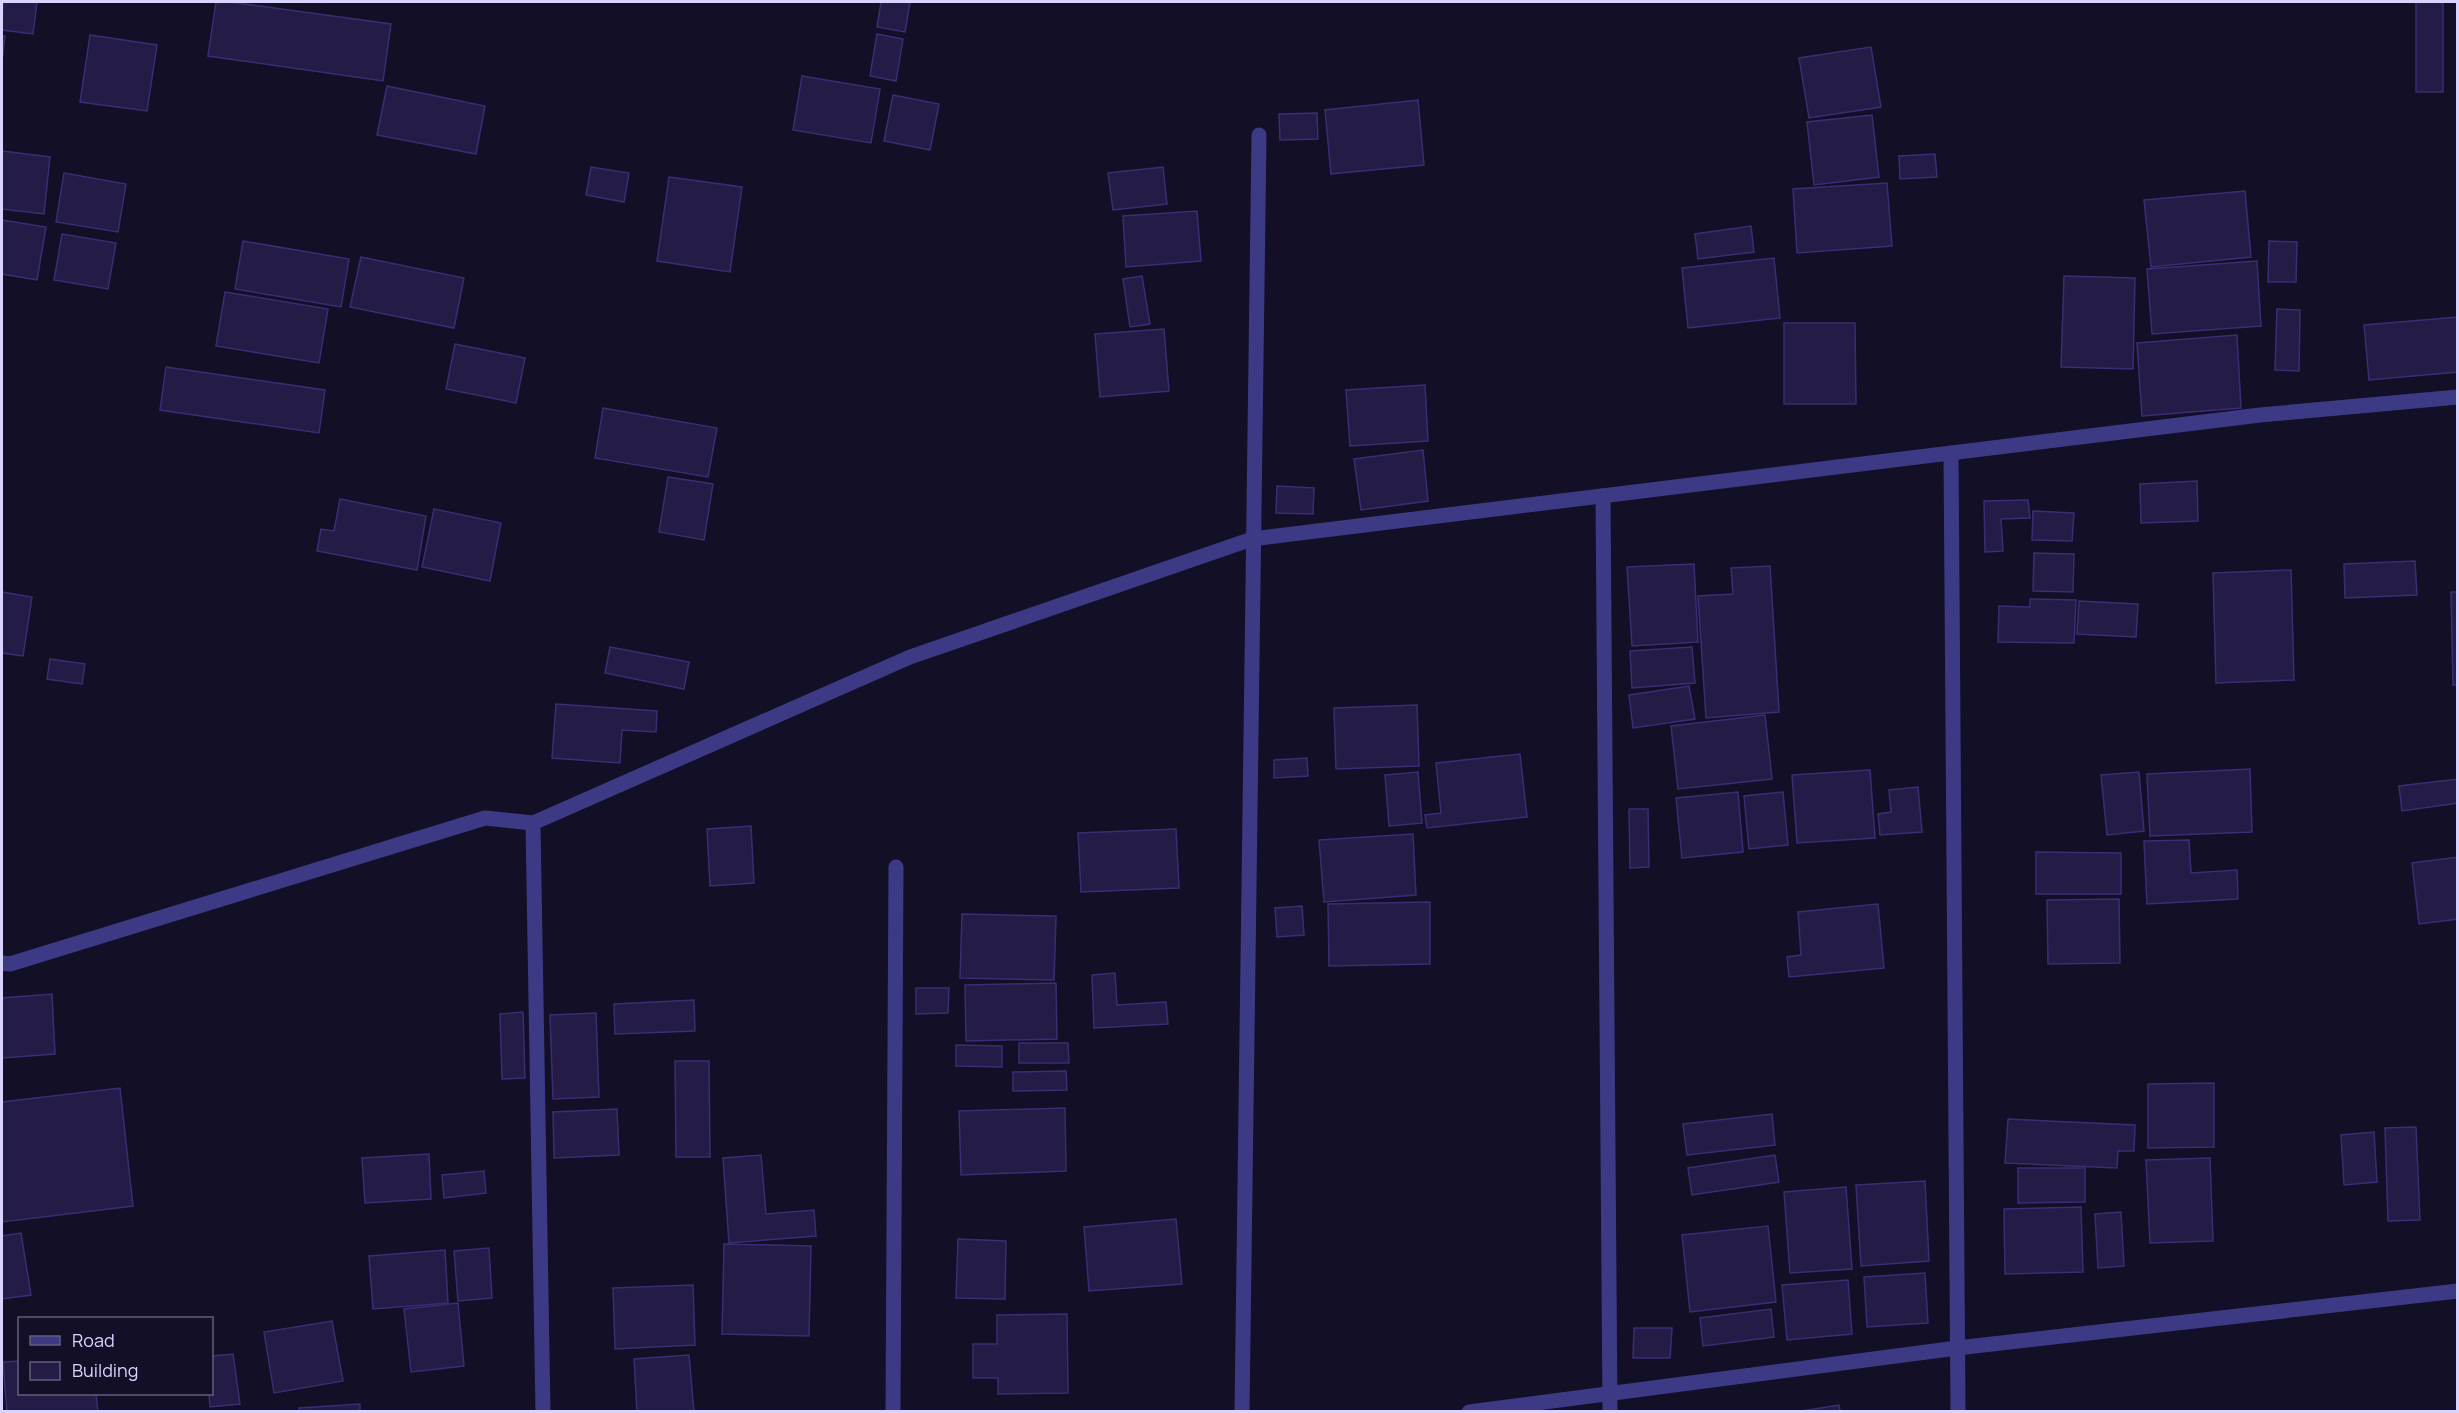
<svg xmlns="http://www.w3.org/2000/svg" width="2459" height="1413" font-family="Manrope,sans-serif">
<rect width="100%" height="100%" fill="#130f26"/>
<g fill="#241b47" stroke="#3b2d73" stroke-width="1.5">
<path d="M3,2H37L33,34L2,30Z"/>
<path d="M216,2H231L391,24L383,81L208,56Z"/>
<path d="M881,2H910L905,32L877,27Z"/>
<rect x="2416" y="2" width="27" height="90"/>
<path d="M877,34L903,39L896,81L870,76Z"/>
<path d="M90,35L157,45L147,111L80,102Z"/>
<path d="M2,36H5L2,61Z"/>
<path d="M1871,47L1881,107L1809,118L1799,58Z"/>
<path d="M802,76L880,89L871,143L793,130Z"/>
<path d="M387,86L485,106L476,154L377,135Z"/>
<path d="M893,95L939,104L930,150L884,141Z"/>
<path d="M1418,100L1424,165L1331,174L1325,110Z"/>
<path d="M1317,113L1318,139L1280,140L1279,114Z"/>
<path d="M1872,115L1879,177L1814,185L1807,122Z"/>
<path d="M2,151L50,157L44,214L2,209Z"/>
<path d="M1935,154L1937,177L1900,179L1899,156Z"/>
<path d="M591,167L629,173L624,202L586,195Z"/>
<path d="M1163,167L1167,204L1113,210L1108,173Z"/>
<path d="M64,173L126,184L118,232L56,222Z"/>
<path d="M669,177L742,187L730,272L657,261Z"/>
<path d="M1887,183L1892,246L1797,253L1793,189Z"/>
<path d="M2245,191L2251,257L2151,267L2144,200Z"/>
<path d="M1197,211L1201,261L1126,267L1123,216Z"/>
<path d="M2,220L46,227L37,280L2,274Z"/>
<path d="M1751,226L1754,252L1698,259L1695,234Z"/>
<path d="M62,234L116,243L108,289L54,280Z"/>
<path d="M243,241L349,259L341,307L235,289Z"/>
<path d="M2269,241L2297,242L2296,282H2268Z"/>
<path d="M361,257L464,278L454,328L350,307Z"/>
<path d="M1774,258L1780,318L1688,328L1682,268Z"/>
<path d="M2257,261L2261,326L2152,334L2147,269Z"/>
<path d="M1142,276L1150,324L1130,327L1123,279Z"/>
<path d="M2064,276L2135,278L2133,369L2061,367Z"/>
<path d="M225,292L328,309L319,363L216,346Z"/>
<path d="M2277,309L2300,310L2299,371L2275,370Z"/>
<path d="M2458,317V372L2369,380L2364,325Z"/>
<path d="M1784,323H1855L1856,404H1784Z"/>
<path d="M1164,329L1169,391L1100,397L1095,334Z"/>
<path d="M2237,335L2241,408L2142,416L2137,343Z"/>
<path d="M455,344L525,358L516,403L446,389Z"/>
<path d="M166,367L325,390L319,433L160,410Z"/>
<path d="M1425,385L1428,441L1350,446L1346,390Z"/>
<path d="M603,408L717,428L708,477L595,458Z"/>
<path d="M1423,450L1428,501L1361,510L1354,459Z"/>
<path d="M668,477L713,484L704,540L659,532Z"/>
<path d="M2197,481L2198,521L2141,523L2140,484Z"/>
<path d="M1277,486L1314,488L1313,514L1276,513Z"/>
<path d="M340,499L426,516L417,570L317,551L321,529L334,531Z"/>
<path d="M2028,500L2030,518L2001,519L2003,551L1985,552L1984,501Z"/>
<path d="M434,509L501,523L490,581L422,567Z"/>
<path d="M2033,511L2074,513L2072,541L2032,540Z"/>
<path d="M2034,553L2074,554L2073,592L2033,591Z"/>
<path d="M2415,561L2417,595L2345,598L2344,564Z"/>
<path d="M1694,564L1698,642L1632,646L1627,567Z"/>
<path d="M1770,566L1779,712L1706,718L1698,596L1733,594L1731,568Z"/>
<path d="M2291,570L2294,680L2216,683L2213,573Z"/>
<path d="M2,592L32,597L23,656L2,653Z"/>
<path d="M2451,592H2458V685H2453Z"/>
<path d="M2030,599L2076,600L2074,643L1998,642L1999,606L2030,607Z"/>
<path d="M2079,601L2138,604L2136,637L2077,634Z"/>
<path d="M610,647L689,662L684,689L605,673Z"/>
<path d="M1692,647L1695,683L1632,688L1630,651Z"/>
<path d="M50,659L85,664L82,684L47,679Z"/>
<path d="M1689,686L1695,719L1633,728L1629,695Z"/>
<path d="M556,704L657,711L656,732L622,730L620,763L552,758Z"/>
<path d="M1417,705L1419,766L1336,769L1334,708Z"/>
<path d="M1765,715L1772,779L1678,789L1671,726Z"/>
<path d="M1520,754L1527,817L1427,828L1425,815L1441,813L1436,763Z"/>
<path d="M1307,758L1308,776L1274,778V760Z"/>
<path d="M2250,769L2252,832L2150,836L2147,774Z"/>
<path d="M1870,770L1875,838L1797,843L1792,775Z"/>
<path d="M1418,772L1422,823L1389,826L1385,775Z"/>
<path d="M2139,772L2144,831L2107,835L2101,775Z"/>
<path d="M2458,779V803L2402,811L2399,786Z"/>
<path d="M1918,787L1922,832L1880,835L1878,814L1891,812L1889,790Z"/>
<path d="M1738,792L1743,852L1682,858L1676,798Z"/>
<path d="M1783,792L1788,845L1749,849L1744,796Z"/>
<path d="M1629,809H1648L1649,867L1630,868Z"/>
<path d="M751,826L754,883L710,886L707,829Z"/>
<path d="M1176,829L1179,888L1081,892L1078,833Z"/>
<path d="M1413,834L1416,895L1324,902L1319,840Z"/>
<path d="M2189,840L2191,873L2237,870L2238,899L2147,904L2144,841Z"/>
<path d="M2036,852L2121,853V894H2036Z"/>
<path d="M2458,857V919L2419,924L2412,863Z"/>
<path d="M2119,899L2120,963L2048,964L2047,900Z"/>
<path d="M1430,902V964L1329,966L1328,904Z"/>
<path d="M1878,904L1884,968L1789,977L1787,957L1801,955L1798,912Z"/>
<path d="M1302,906L1304,935L1277,937L1275,908Z"/>
<path d="M962,914L1056,916L1054,980L960,978Z"/>
<path d="M1115,973L1117,1005L1166,1002L1168,1024L1094,1028L1092,975Z"/>
<path d="M1056,983L1057,1039L966,1041L965,985Z"/>
<path d="M916,988H949L948,1013L916,1014Z"/>
<path d="M52,994L55,1054L2,1058V998Z"/>
<path d="M694,1000L695,1031L615,1034L614,1004Z"/>
<path d="M523,1012L525,1078L502,1079L500,1014Z"/>
<path d="M596,1013L599,1097L553,1099L550,1015Z"/>
<path d="M1019,1043H1068L1069,1063H1019Z"/>
<path d="M956,1045L1002,1046V1067L956,1066Z"/>
<path d="M675,1061H709L710,1157H676Z"/>
<path d="M1066,1071L1067,1090L1013,1091V1072Z"/>
<path d="M2214,1083V1147L2148,1148V1084Z"/>
<path d="M120,1088L133,1206L2,1222V1102Z"/>
<path d="M1065,1108L1066,1171L961,1175L959,1111Z"/>
<path d="M617,1109L619,1155L554,1158L553,1112Z"/>
<path d="M1772,1114L1775,1145L1687,1155L1683,1124Z"/>
<path d="M2008,1119L2135,1125L2134,1151H2118L2117,1168L2005,1163Z"/>
<path d="M2416,1127L2420,1220L2388,1221L2385,1128Z"/>
<path d="M2374,1132L2377,1182L2344,1185L2341,1135Z"/>
<path d="M429,1154L431,1199L365,1203L362,1158Z"/>
<path d="M761,1155L766,1214L814,1210L816,1236L729,1243L723,1158Z"/>
<path d="M1775,1155L1779,1182L1692,1195L1688,1168Z"/>
<path d="M2210,1158L2213,1241L2150,1243L2146,1160Z"/>
<path d="M2018,1168H2085V1202L2018,1203Z"/>
<path d="M484,1171L486,1193L444,1198L442,1175Z"/>
<path d="M1925,1181L1929,1261L1861,1266L1856,1185Z"/>
<path d="M1846,1187L1852,1269L1790,1273L1784,1192Z"/>
<path d="M2081,1207L2083,1272L2005,1274L2004,1209Z"/>
<path d="M2121,1212L2124,1266L2098,1268L2095,1214Z"/>
<path d="M1176,1219L1182,1284L1089,1291L1084,1227Z"/>
<path d="M1768,1226L1776,1302L1690,1312L1682,1235Z"/>
<path d="M21,1233L31,1295L2,1299V1236Z"/>
<path d="M958,1239L1006,1241L1005,1299L956,1298Z"/>
<path d="M724,1244L811,1246L809,1336L722,1334Z"/>
<path d="M489,1248L492,1298L458,1301L454,1251Z"/>
<path d="M445,1250L448,1303L373,1309L369,1256Z"/>
<path d="M1925,1273L1928,1323L1867,1327L1864,1277Z"/>
<path d="M1848,1280L1852,1334L1787,1340L1782,1285Z"/>
<path d="M693,1285L695,1345L615,1349L613,1288Z"/>
<path d="M458,1303L464,1366L411,1372L404,1309Z"/>
<path d="M1771,1309L1774,1337L1703,1346L1700,1318Z"/>
<path d="M1067,1314L1068,1393L998,1394V1378H973V1344H997V1315Z"/>
<path d="M332,1321L343,1381L274,1393L264,1332Z"/>
<path d="M1634,1328H1672L1670,1358H1633Z"/>
<path d="M233,1354L240,1404L210,1407L209,1394H212V1356Z"/>
<path d="M689,1355L694,1412H637L634,1359Z"/>
<path d="M20,1361V1394H96L98,1412H7L3,1362Z"/>
<path d="M360,1404V1412H299V1408Z"/>
<path d="M1839,1405L1840,1412H1795Z"/>
</g>
<g fill="none" stroke-linecap="round" stroke-linejoin="round">
<g stroke="#3d3a85" stroke-width="15">
<path d="M1951,453L1958,1412"/>
<path d="M1603,496L1610,1412"/>
<path d="M533,823L543,1412"/>
<path d="M2,963L10,964L485,818L533,823L910,657L1252,539L2260,415L2458,397"/>
<path d="M893,1412L896,867"/>
<path d="M1242,1412L1259,135"/>
<path d="M1469,1412L1957,1348L2458,1291"/>
</g>
</g>
<rect width="2459" height="1413" fill="none" stroke="#d9d4ff" stroke-width="6"/>
<rect x="18" y="1317" width="195" height="78" fill="#130f26" stroke="#625e7d" stroke-width="1.5"/>
<rect x="30" y="1336" width="30" height="9" fill="#3d3a85" stroke="#625e7d" stroke-width="1.5"/>
<text x="72" y="1347" font-size="18" fill="#d9d4ff">Road</text>
<rect x="30" y="1362" width="30" height="18" fill="#241b47" stroke="#625e7d" stroke-width="1.5"/>
<text x="72" y="1377" font-size="18" fill="#d9d4ff">Building</text>
</svg>
